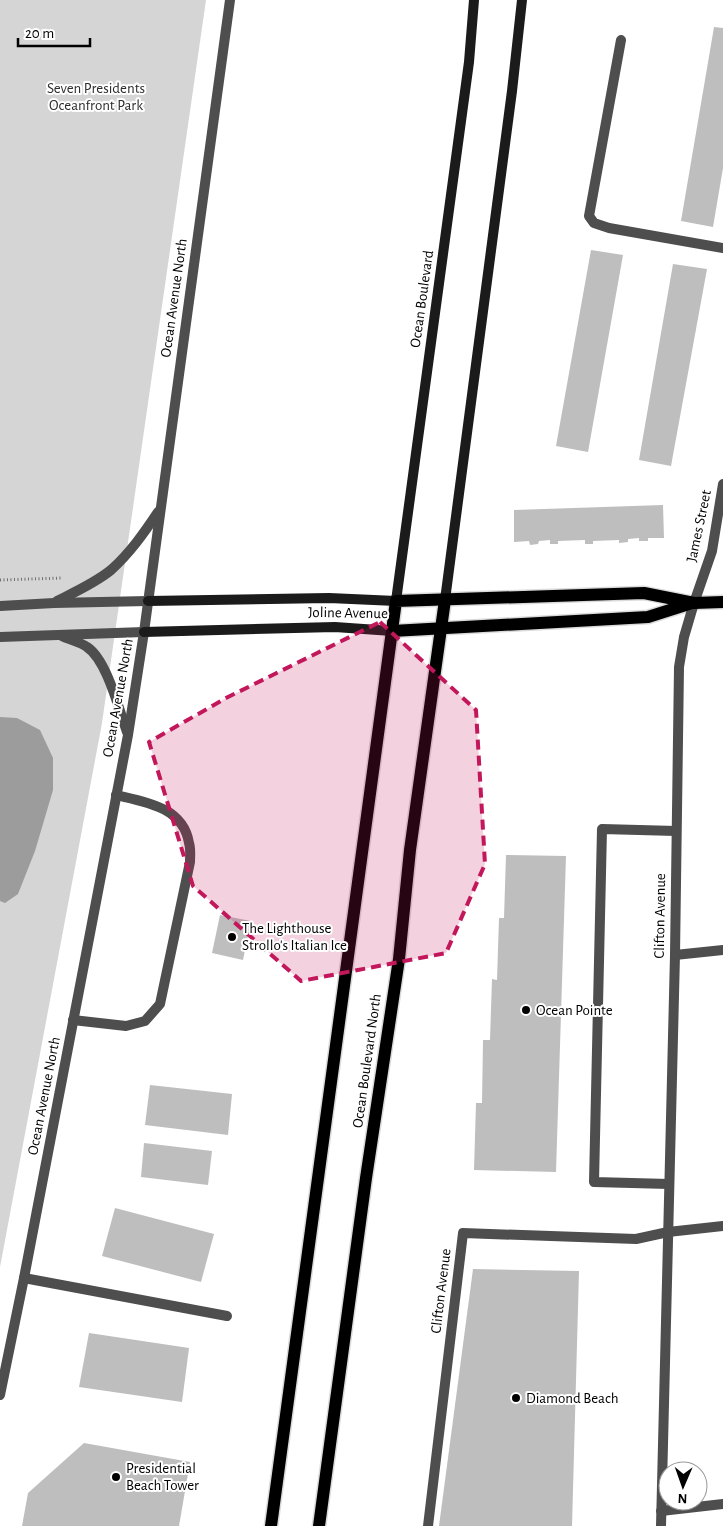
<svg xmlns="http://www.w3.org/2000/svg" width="723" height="1526" font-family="'Alegreya Sans',sans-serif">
<rect width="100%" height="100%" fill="#fff"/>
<path fill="#d5d5d5" d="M0,0H206L102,723L0,1267Z"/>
<path fill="#9c9c9c" d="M0,717L17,718L40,730L53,758V790L35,851L18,894L5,903L0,901Z"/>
<g fill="#bebebe">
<path d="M714,27L723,28V168L713,227L681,221Z"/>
<path d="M591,250L623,255L588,452L556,446Z"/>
<path d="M673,264L707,269L671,466L639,460Z"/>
<path d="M663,505L664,538H648V541H639V538L628,539V542L619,543V540L593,541V544H585V540L558,541V544H550V540L539,541L538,544L530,545L529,541L514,542V510Z"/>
<path d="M506,855L566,856L556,1172L474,1170L476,1103H482L483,1040H490L492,979L497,980L499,918H504Z"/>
<path d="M220,915L251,921L243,960L212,953Z"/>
<path d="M150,1085L232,1094L228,1135L145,1125Z"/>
<path d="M144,1143L212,1151L208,1185L141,1177Z"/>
<path d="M115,1208L214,1234L201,1282L102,1256Z"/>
<path d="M473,1269L579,1271L572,1526H439Z"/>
<path d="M89,1333L189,1348L182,1402L79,1387Z"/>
<path d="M84,1443L190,1462L179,1526H22L28,1493Z"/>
</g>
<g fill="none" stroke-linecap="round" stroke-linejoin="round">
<g stroke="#dbdbdb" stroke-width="15">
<g id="primary">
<path d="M392,631L648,617L692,603"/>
<path d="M271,1526L396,601L644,593L694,603L723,602"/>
<path d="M319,1526L366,1178L399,959L410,850L445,600"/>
</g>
</g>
<path stroke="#707070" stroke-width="3" stroke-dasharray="1 2.5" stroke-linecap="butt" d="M0,580L62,578"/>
<g stroke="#4e4e4e" stroke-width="10">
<path d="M73,1020L126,1026L145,1021L160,1004L190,862C190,856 191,849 189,843C183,807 146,802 116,795"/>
<path d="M669,1184L594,1182L602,829L676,831"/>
</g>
<g stroke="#4e4e4e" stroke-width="10">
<path d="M621,40L589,216L594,223L609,228L723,248"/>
<path d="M57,601C75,592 95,583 111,570C130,553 144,533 158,512"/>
<path d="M0,606L54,603L148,601"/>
<path d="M62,636C70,640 80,642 87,647C107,660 119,710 127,732"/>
<path d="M0,637L144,632"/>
<path d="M675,955L723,950"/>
<path d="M24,1278L227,1316"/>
<path d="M0,1395L24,1278L128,735L144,632L230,0"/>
<path d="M661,1511L723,1504"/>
<path d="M428,1526L463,1233L636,1239L668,1232L723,1226"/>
<path d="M661,1526L675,955L679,667L684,637L694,603L712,551L723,484"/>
</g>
<g stroke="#1b1b1b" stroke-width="10">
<path d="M445,600L512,91L522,0"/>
<path d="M148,601L329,598L396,601L469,62L474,0"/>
<path d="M144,632L335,627L392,631"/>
</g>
<use href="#primary" stroke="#000" stroke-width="12"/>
</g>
<path fill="#c2185b" fill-opacity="0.2" stroke="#c2185b" stroke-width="4" stroke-dasharray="10 6" stroke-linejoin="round" d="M380,622L476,710L485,864L446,953L301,981L193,886L149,742L228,697Z"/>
<g fill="#000" stroke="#fff" stroke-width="2">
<circle cx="232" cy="937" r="5"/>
<circle cx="526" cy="1010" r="5"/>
<circle cx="516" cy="1398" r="5"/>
<circle cx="116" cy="1477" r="5"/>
</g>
<g text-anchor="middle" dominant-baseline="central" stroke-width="4" stroke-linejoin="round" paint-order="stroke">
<g font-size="15" fill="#2c2c2c" stroke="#fff">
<text x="96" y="88">Seven Presidents<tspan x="96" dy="17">Oceanfront Park</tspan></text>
</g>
<g font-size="15" fill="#000" stroke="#fff">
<text transform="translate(174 298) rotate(-82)">Ocean Avenue North</text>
<text transform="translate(422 299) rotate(-82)">Ocean Boulevard</text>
<text transform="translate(699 526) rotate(-78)">James Street</text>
<text transform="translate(348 613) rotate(1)">Joline Avenue</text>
<text transform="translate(118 698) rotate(-80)">Ocean Avenue North</text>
<text transform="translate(660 916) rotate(-89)">Clifton Avenue</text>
<text transform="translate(367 1061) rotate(-82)">Ocean Boulevard North</text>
<text transform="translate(44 1096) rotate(-79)">Ocean Avenue North</text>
<text transform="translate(441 1291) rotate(-83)">Clifton Avenue</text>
</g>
<g font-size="15" fill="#000" stroke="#fff" text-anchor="start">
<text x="242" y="928">The Lighthouse<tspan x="242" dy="17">Strollo's Italian Ice</tspan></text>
<text x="536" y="1010">Ocean Pointe</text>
<text x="526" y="1398">Diamond Beach</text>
<text x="126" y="1468">Presidential<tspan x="126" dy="17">Beach Tower</tspan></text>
</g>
</g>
<g transform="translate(683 1486) rotate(182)"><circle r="24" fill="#ffffff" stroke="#999999"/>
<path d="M0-4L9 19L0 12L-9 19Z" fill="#000000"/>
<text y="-8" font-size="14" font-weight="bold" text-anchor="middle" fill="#000000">N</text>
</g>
<path d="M18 38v8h72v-8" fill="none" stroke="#000000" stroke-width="2.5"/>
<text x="25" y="38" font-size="15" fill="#000000" stroke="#ffffff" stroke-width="4" paint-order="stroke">20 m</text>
</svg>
